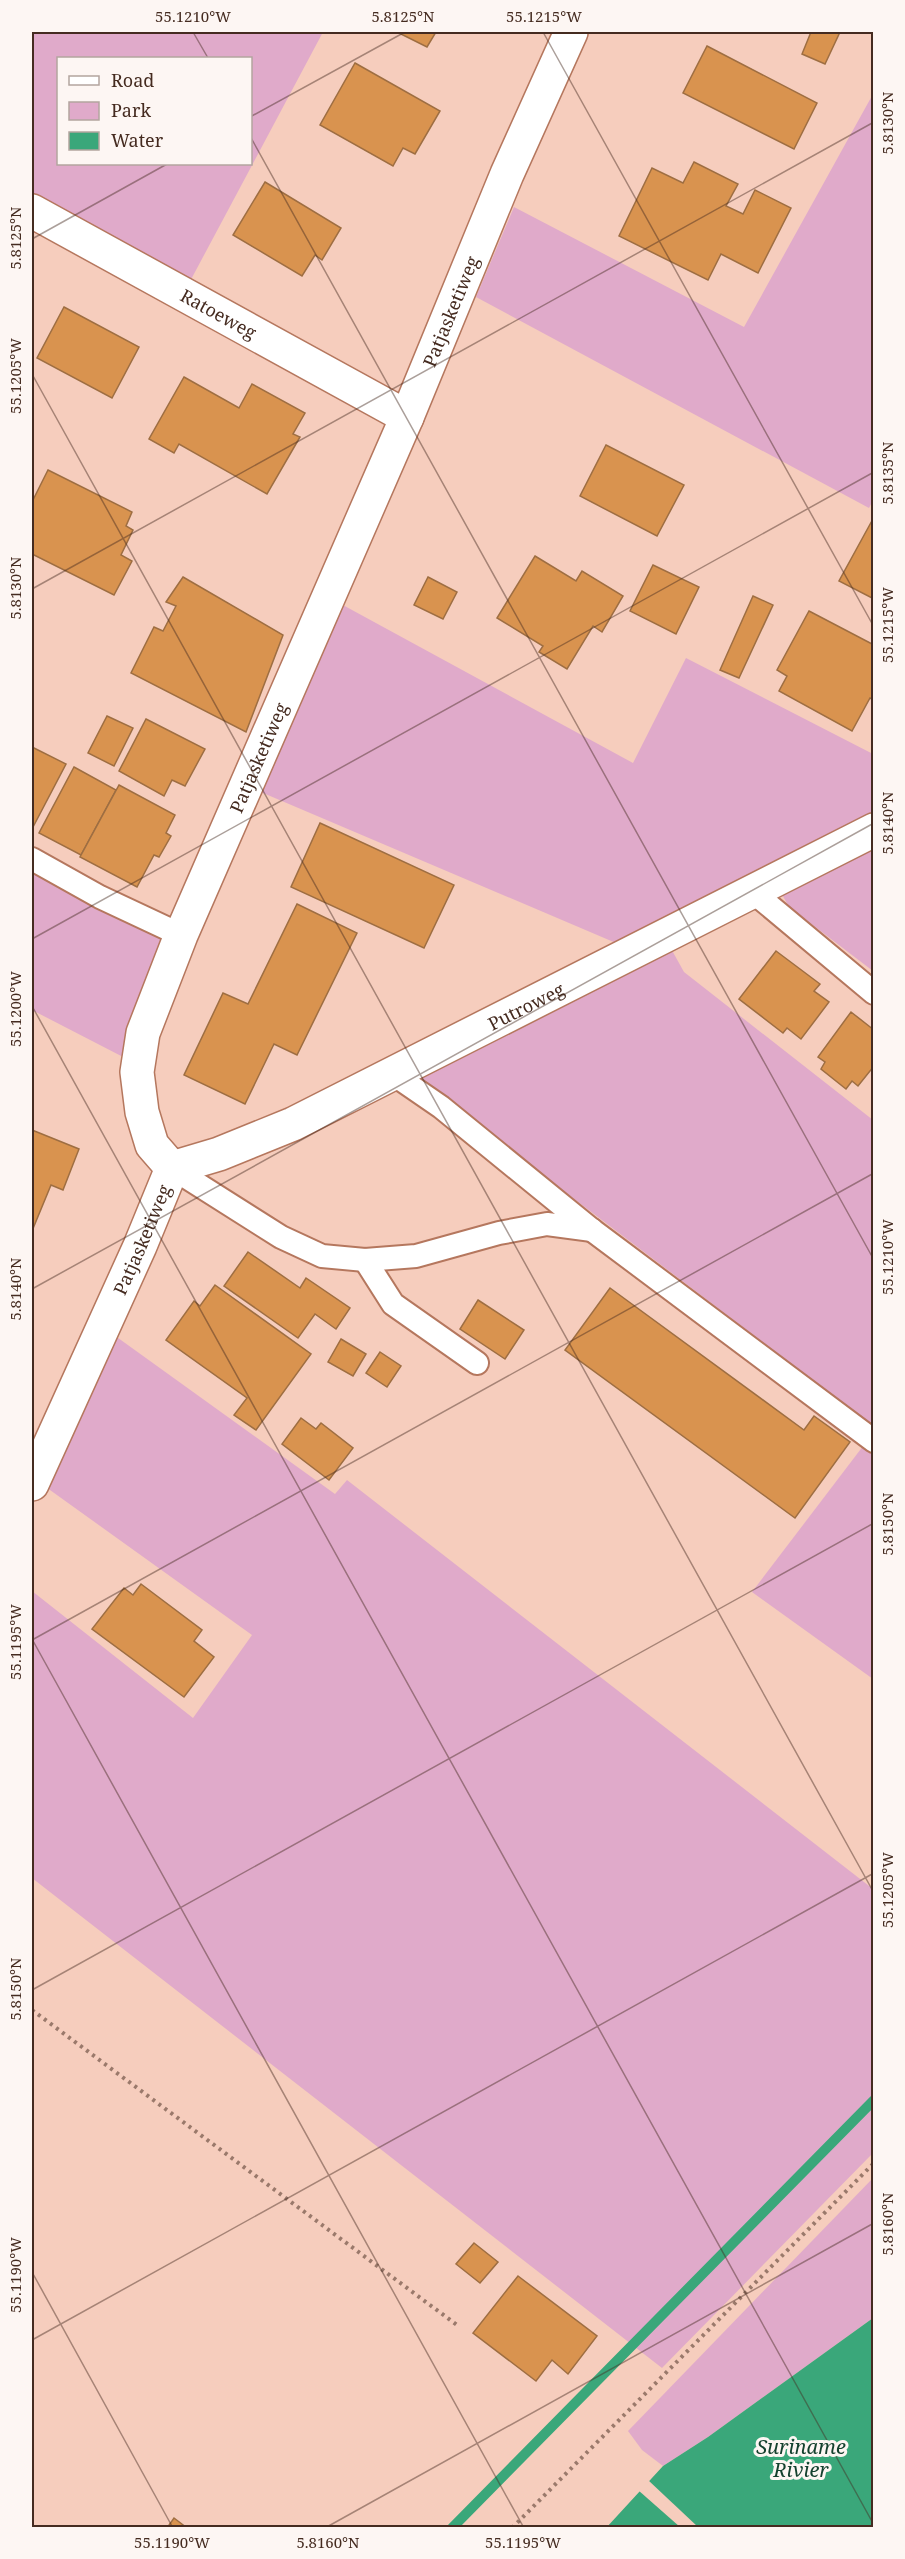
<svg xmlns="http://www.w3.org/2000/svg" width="905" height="2559" font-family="'Noto Serif',serif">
<rect width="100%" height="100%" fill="#f6cdbd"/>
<g fill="#e0aaca" fill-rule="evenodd">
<path d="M32,32H323L187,287L32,197ZM58,58H250V164H58Z"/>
<path d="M873,94L874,498L869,508L476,297L514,207L744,327Z"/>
<path d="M341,604L633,763L686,658L873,754V816L623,946L256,790Z"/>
<path d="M873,841V971L789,907L779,889Z"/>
<path d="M32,866L167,940C144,984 129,1008 127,1059L32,1010Z"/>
<path d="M669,945L684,972L873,1120V1426L411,1075Z"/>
<path d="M107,1330L335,1494L347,1480L873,1889V2153L662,2368L32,1878V1591L193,1718L252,1635L43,1485Z"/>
<path d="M873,1433V1679L752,1592Z"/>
<path d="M873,2178V2318L708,2437L663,2466L642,2450L628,2431Z"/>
</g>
<path fill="#3aa77a" d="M873,2318V2527L606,2528L663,2466L708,2437Z"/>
<path fill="#f6cdbd" d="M648,2480L698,2527H680L638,2490Z"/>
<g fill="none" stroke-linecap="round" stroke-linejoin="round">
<path stroke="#3aa77a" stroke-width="10" d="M452,2528L874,2100"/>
</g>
<g fill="#d9934f" stroke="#9e6e42" stroke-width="1.5">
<path d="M397,32H436L427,47Z"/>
<path d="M811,32H840L825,64L802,54Z"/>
<path d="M707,46L817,103L794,149L683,93Z"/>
<path d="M355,63L440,111L415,154L403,148L393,166L320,125Z"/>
<path d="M694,162L738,184L726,206L743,214L755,190L791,208L758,273L721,254L708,280L619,236L652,168L683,183Z"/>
<path d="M265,182L341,228L322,260L315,255L302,276L233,235Z"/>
<path d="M64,307L139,347L112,398L37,358Z"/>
<path d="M184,377L239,408L252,384L305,413L293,434L300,437L267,494L179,444L174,453L149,439Z"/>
<path d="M606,445L684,485L657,536L580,496Z"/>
<path d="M48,470L132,512L126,526L133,530L121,555L132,561L114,595L32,554V502Z"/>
<path d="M874,517V599L839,581Z"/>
<path d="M535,556L576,581L582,571L623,596L602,632L593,626L567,669L539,652L543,646L497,618Z"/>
<path d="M653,565L699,587L676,634L630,611Z"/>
<path d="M183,577L283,635L246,732L131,673L154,627L163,631L176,606L166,602Z"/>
<path d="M428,577L457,592L443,619L414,605Z"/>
<path d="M753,596L773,605L739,678L720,670Z"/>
<path d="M809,611L874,645V700L870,698L852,731L779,691L787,676L777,670Z"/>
<path d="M107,716L133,728L114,766L88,753Z"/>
<path d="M146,719L205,749L185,786L172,780L164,796L119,771Z"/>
<path d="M32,747L66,764L32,829Z"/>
<path d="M74,767L116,790L81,855L39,833Z"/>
<path d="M119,785L175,815L166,833L171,836L159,857L154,855L137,887L80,857Z"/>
<path d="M320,823L454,885L424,948L291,887Z"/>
<path d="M297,904L357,933L297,1055L274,1044L245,1104L184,1075L223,993L248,1004Z"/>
<path d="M776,951L820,984L814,991L829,1002L801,1039L787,1028L783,1033L739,999Z"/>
<path d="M851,1012L874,1030V1066L858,1086L852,1081L846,1089L821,1069L825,1062L818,1057Z"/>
<path d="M32,1130L79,1149L63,1190L51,1185L32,1231Z"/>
<path d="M248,1252L300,1288L306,1278L350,1308L336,1329L315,1314L298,1338L224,1286Z"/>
<path d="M215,1285L311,1354L256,1430L234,1415L247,1398L166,1340L194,1301L200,1306Z"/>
<path d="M610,1288L804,1430L814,1416L850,1442L795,1518L565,1350Z"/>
<path d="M478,1300L524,1330L505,1359L460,1329Z"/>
<path d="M341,1339L366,1354L353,1376L328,1362Z"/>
<path d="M380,1352L401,1366L387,1387L366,1373Z"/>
<path d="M301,1418L316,1429L321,1423L353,1448L329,1480L282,1444Z"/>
<path d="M141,1584L202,1630L194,1641L214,1657L184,1697L92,1629L124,1588L133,1595Z"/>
<path d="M474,2243L498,2262L480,2283L456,2264Z"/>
<path d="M518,2276L597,2336L568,2374L552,2360L536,2381L473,2333Z"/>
<path d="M174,2518L187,2528H167Z"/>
</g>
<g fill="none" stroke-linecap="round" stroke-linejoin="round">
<g stroke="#b5775e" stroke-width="26">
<g id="lane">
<path d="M32,859L100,897L181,935"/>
<path d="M753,892L874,993"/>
<path d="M393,1074L441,1107L592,1230L874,1441"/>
<path d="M172,1168L281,1237L322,1256L365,1260L416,1256L499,1233L547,1224L592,1230"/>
<path d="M365,1260L393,1304L477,1363"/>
</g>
</g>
<g stroke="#b5775e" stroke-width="36">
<g id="street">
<path id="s1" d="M32,211L407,417"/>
<path id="s2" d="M172,1168L219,1154L293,1124L874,830"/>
<path id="s3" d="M32,1484L140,1246L172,1168L152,1145L142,1112L137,1072L143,1033L181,935L407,417L507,174L571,32"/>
</g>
</g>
<g stroke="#9a796b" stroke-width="4" stroke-dasharray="3 4.5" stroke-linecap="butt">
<path d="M32,2010L457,2325"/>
<path d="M512,2528L874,2163"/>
</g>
<use href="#lane" stroke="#fff" stroke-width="22"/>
<use href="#street" stroke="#fff" stroke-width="33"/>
</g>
<path fill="none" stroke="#452b20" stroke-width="1.5" stroke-opacity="0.45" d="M193,32L208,58M543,32L874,627M250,117L405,32M250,136L874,1260M32,239L167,164M32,374L874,1893M32,589L874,122M32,939L874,472M32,1006L874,2525M32,1289L874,823M32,1639L524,2528M32,1640L874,1173M32,1990L874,1523M32,2272L173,2528M32,2340L874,1873M325,2528L874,2223"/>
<g text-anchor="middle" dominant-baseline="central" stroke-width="6" stroke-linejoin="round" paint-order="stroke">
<g font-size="18" fill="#452b20" stroke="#fdf6f3">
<text stroke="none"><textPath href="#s3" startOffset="1275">Patjasketiweg</textPath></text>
<text stroke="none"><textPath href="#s1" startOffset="213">Ratoeweg</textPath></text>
<text stroke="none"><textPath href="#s3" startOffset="789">Patjasketiweg</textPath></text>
<text stroke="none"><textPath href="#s2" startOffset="390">Putroweg</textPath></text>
<text stroke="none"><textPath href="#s3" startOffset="268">Patjasketiweg</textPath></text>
</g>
<g font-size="20" font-style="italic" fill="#14412e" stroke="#fdf6f3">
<text x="801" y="2446">Suriname<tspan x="801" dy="23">Rivier</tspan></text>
</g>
</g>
<rect width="905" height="2559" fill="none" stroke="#fdf6f3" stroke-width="66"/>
<rect x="57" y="57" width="195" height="108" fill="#fdf6f3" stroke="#b3a59f" stroke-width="1.5"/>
<rect x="69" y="76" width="30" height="9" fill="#ffffff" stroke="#b3a59f" stroke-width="1.5"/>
<text x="111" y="87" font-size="18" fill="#452b20">Road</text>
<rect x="69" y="102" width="30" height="18" fill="#e0aaca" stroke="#b3a59f" stroke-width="1.5"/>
<text x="111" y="117" font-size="18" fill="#452b20">Park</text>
<rect x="69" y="132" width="30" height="18" fill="#3aa77a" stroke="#b3a59f" stroke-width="1.5"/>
<text x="111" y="147" font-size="18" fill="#452b20">Water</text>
<rect x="33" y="33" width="839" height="2493" fill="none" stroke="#452b20" stroke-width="2"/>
<g font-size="15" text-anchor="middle" fill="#452b20">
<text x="193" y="22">55.1210°W</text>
<text x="403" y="22">5.8125°N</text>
<text x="544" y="22">55.1215°W</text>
<text transform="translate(888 123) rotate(-90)" y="5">5.8130°N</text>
<text transform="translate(16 238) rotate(-90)" y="5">5.8125°N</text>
<text transform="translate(16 376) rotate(-90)" y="5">55.1205°W</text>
<text transform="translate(888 473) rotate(-90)" y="5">5.8135°N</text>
<text transform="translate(16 588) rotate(-90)" y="5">5.8130°N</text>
<text transform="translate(888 625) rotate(-90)" y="5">55.1215°W</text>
<text transform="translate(888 823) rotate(-90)" y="5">5.8140°N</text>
<text transform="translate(16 1009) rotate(-90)" y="5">55.1200°W</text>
<text transform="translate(888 1257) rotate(-90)" y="5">55.1210°W</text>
<text transform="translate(16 1289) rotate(-90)" y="5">5.8140°N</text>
<text transform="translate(888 1524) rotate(-90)" y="5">5.8150°N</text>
<text transform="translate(16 1642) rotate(-90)" y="5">55.1195°W</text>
<text transform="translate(888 1890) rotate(-90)" y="5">55.1205°W</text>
<text transform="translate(16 1989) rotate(-90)" y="5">5.8150°N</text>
<text transform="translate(888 2224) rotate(-90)" y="5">5.8160°N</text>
<text transform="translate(16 2275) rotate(-90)" y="5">55.1190°W</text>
<text x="172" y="2548">55.1190°W</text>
<text x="328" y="2548">5.8160°N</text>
<text x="523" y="2548">55.1195°W</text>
</g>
</svg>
